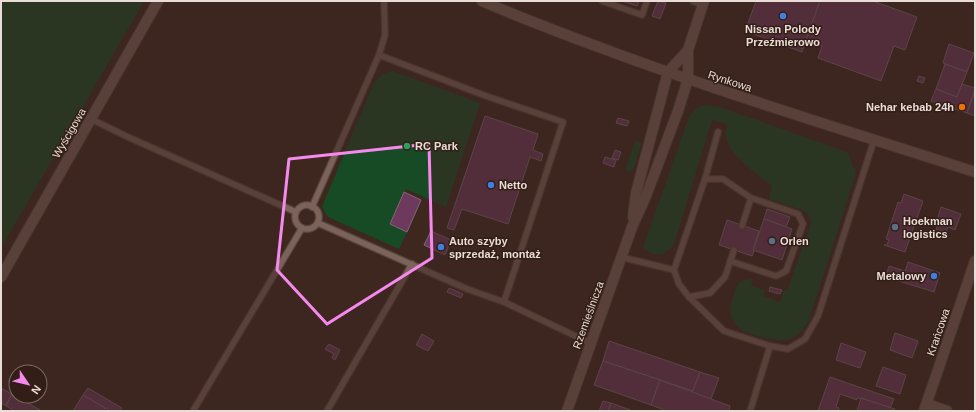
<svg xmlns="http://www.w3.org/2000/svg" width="976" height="412" font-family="Arial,sans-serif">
<rect width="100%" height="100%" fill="#3d271f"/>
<g fill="#164b26">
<path d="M1,1H144L1,248Z"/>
<path d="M392,71L480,103L446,207L406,189L390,224L407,232L399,249L328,217L322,207L373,85C379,77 383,73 392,71Z"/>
<path d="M705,105L720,107L844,151L849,154L853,168H856L855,176L808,323C803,329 799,335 792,338C780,344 754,336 742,330C739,328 734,322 732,319C728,310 732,300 735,292C738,282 742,279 752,279L751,285L765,290L763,296L780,302L784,290L787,291L811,224L809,216L805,211L769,199L772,186C757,173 729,156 726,136C725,132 727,128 727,124L712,120L674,244C664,256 657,258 643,248L689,117L695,109Z"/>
<path d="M637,141L641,142V145L633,170L629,172L627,171L626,167L635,142Z"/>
</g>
<g fill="#6d395d" stroke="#7e6876">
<path d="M622,1H639L637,6Z"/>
<path d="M658,1L666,3L660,19L652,16Z"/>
<path d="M756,1H820L802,52L745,31Z"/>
<path d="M820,1H873L917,17L905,50L894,46L881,81L818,58L822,46L806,40Z"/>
<path d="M949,44L974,53L967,72L943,63Z"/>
<path d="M945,64L967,72L957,97L936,89Z"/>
<path d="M919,76L925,78L923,83L917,81Z"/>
<path d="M962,84L975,88L967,113L931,101L936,89L957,97Z"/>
<path d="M975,91V116L967,113Z"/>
<path d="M485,116L538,134L533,150L543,154L541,161L530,157L508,224L462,209L454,230L447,228Z"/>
<path d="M618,118L629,121L627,126L616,123Z"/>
<path d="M615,150L621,152L618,160L612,158Z"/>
<path d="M605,157L616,160L614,167L603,163Z"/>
<path d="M404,192L421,200L407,232L390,224Z"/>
<path d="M904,194L923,201L905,252L884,245H887L889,240L886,239L898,202L901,203Z"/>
<path d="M941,207L961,214L955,230L948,227L946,232L936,229L938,223H936Z"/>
<path d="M767,209L790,217L786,227L764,219Z"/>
<path d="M764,219L792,229L782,260L753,250Z"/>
<path d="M727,220L759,231L753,250L754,251L752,256L719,245Z"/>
<path d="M431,231L451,240L445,255L424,245Z"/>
<path d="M908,262L940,273L934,292L902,282Z"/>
<path d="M889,266L905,271L902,282L886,276Z"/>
<path d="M770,287L782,290L780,294L769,291Z"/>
<path d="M449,288L463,294L461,298L447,292Z"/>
<path d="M895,333L918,341L912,358L890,350Z"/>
<path d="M422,334L434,341L428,351L416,345Z"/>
<path d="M609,341L700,372L693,391L603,361Z"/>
<path d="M841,343L866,352L860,368L836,360Z"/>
<path d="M329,344L340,350L335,360L332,358L334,354L325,349Z"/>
<path d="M603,361L660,380L651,405L594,385Z"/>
<path d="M883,367L906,375L900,394L876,386Z"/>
<path d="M700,372L719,378L711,399L692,393Z"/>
<path d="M830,377L894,399L890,408L861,398V399L857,398V400L840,394L836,407L839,408L838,411H818Z"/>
<path d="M660,380L730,406L729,411H667L651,405Z"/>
<path d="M1,388L12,394L6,406L1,403Z"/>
<path d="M88,388L122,408L120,411H110L83,395Z"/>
<path d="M12,394L40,410V411H15L6,406Z"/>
<path d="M83,395L105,408L103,411H73Z"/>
<path d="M861,398L895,409L894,411H857Z"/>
<path d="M603,401L611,403L608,411H599Z"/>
<path d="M611,403L633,411H608Z"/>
</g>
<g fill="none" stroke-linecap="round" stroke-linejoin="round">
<g stroke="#57453e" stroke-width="8">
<g id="service">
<path d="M384,1L385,35L379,55L486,96L563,122L504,302L590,343"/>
<path d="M602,1L642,15L647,1"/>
<path d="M693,1L702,5"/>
<path d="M91,119L128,137L296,212"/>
<path d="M705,179L718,132"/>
<circle cx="307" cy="217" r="12"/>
<path d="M312,207L379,55"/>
<path d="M318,223L467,289L504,302"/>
<path d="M734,250L725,277L710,293L689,297L679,284L674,270L705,179H723L751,198L742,226"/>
<path d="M621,257L674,270"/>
<path d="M730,261L776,276L786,271L803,224L798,214L751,198"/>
<path d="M689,297L724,331L770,346L788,349L805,339L818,316L874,140"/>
<path d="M193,411L302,228"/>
<path d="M327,411L412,264"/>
<path d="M750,411L752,405L770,346"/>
</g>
</g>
<g stroke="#57453e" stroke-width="12">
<g id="minor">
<path d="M633,217L636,193L668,72L688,50"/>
<path d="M1,277L158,1"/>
<path d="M927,404L947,411"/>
<path d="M567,411L632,227L646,196L678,111L688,79V50L704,1"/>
<path d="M924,411L975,261"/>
</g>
</g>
<g stroke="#57453e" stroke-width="12">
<path id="tertiary" d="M482,1C525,20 569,36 612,52C732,96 854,133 975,172"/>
</g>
<use href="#service" stroke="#7c6359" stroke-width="5.5"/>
<use href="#minor" stroke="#7c6359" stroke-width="10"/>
<use href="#tertiary" stroke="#7c6359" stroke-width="10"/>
</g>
<path d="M0 0H976V412H0ZM429,144L432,258L327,324L277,270L289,159Z" fill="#3d271f" fill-opacity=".55" fill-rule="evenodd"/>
<path fill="none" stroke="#f689ee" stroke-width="3" stroke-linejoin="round" d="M429,144L432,258L327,324L277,270L289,159Z"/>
<g fill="#3f7fe0" stroke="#321e16" stroke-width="1.5">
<circle cx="783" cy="16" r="4"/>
<circle cx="491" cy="185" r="4"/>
<circle cx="441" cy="247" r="4"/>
<circle cx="934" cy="276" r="4"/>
</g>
<circle fill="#e8710a" stroke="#321e16" stroke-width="1.5" cx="962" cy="107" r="4"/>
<circle fill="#2e9e5b" stroke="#321e16" stroke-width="1.5" cx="407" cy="146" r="4"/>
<g fill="#5c6f8a" stroke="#321e16" stroke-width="1.5">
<circle cx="895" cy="227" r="4"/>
<circle cx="772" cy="241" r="4"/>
</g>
<g text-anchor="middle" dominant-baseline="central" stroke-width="3" stroke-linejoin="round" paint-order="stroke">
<g font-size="11" font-weight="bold" fill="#eadcd6" stroke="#321e16" text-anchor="start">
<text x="783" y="29" text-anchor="middle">Nissan Polody<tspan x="783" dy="13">Przeźmierowo</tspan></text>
<text x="954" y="107" text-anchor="end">Nehar kebab 24h</text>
<text x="415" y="146">RC Park</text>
<text x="499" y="185">Netto</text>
<text x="903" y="221">Hoekman<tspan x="903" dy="13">logistics</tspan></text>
<text x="449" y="241">Auto szyby<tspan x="449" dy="13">sprzedaż, montaż</tspan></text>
<text x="780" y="241">Orlen</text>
<text x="926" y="276" text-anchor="end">Metalowy</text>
</g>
<g font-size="11" fill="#eadcd6" stroke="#321e16">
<text transform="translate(730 81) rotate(18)">Rynkowa</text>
<text transform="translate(69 133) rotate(-60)">Wyścigowa</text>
<text transform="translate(588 315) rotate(-70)">Rzemieślnicza</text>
<text transform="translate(938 332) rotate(-71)">Krańcowa</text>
</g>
</g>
<rect width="976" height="412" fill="none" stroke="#eadcd6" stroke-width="4"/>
<g transform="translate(28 384) rotate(125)"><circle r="19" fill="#321e16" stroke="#7c6a63"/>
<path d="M0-3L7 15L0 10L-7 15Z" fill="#f689ee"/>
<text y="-6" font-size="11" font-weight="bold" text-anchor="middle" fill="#eadcd6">N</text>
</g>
</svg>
